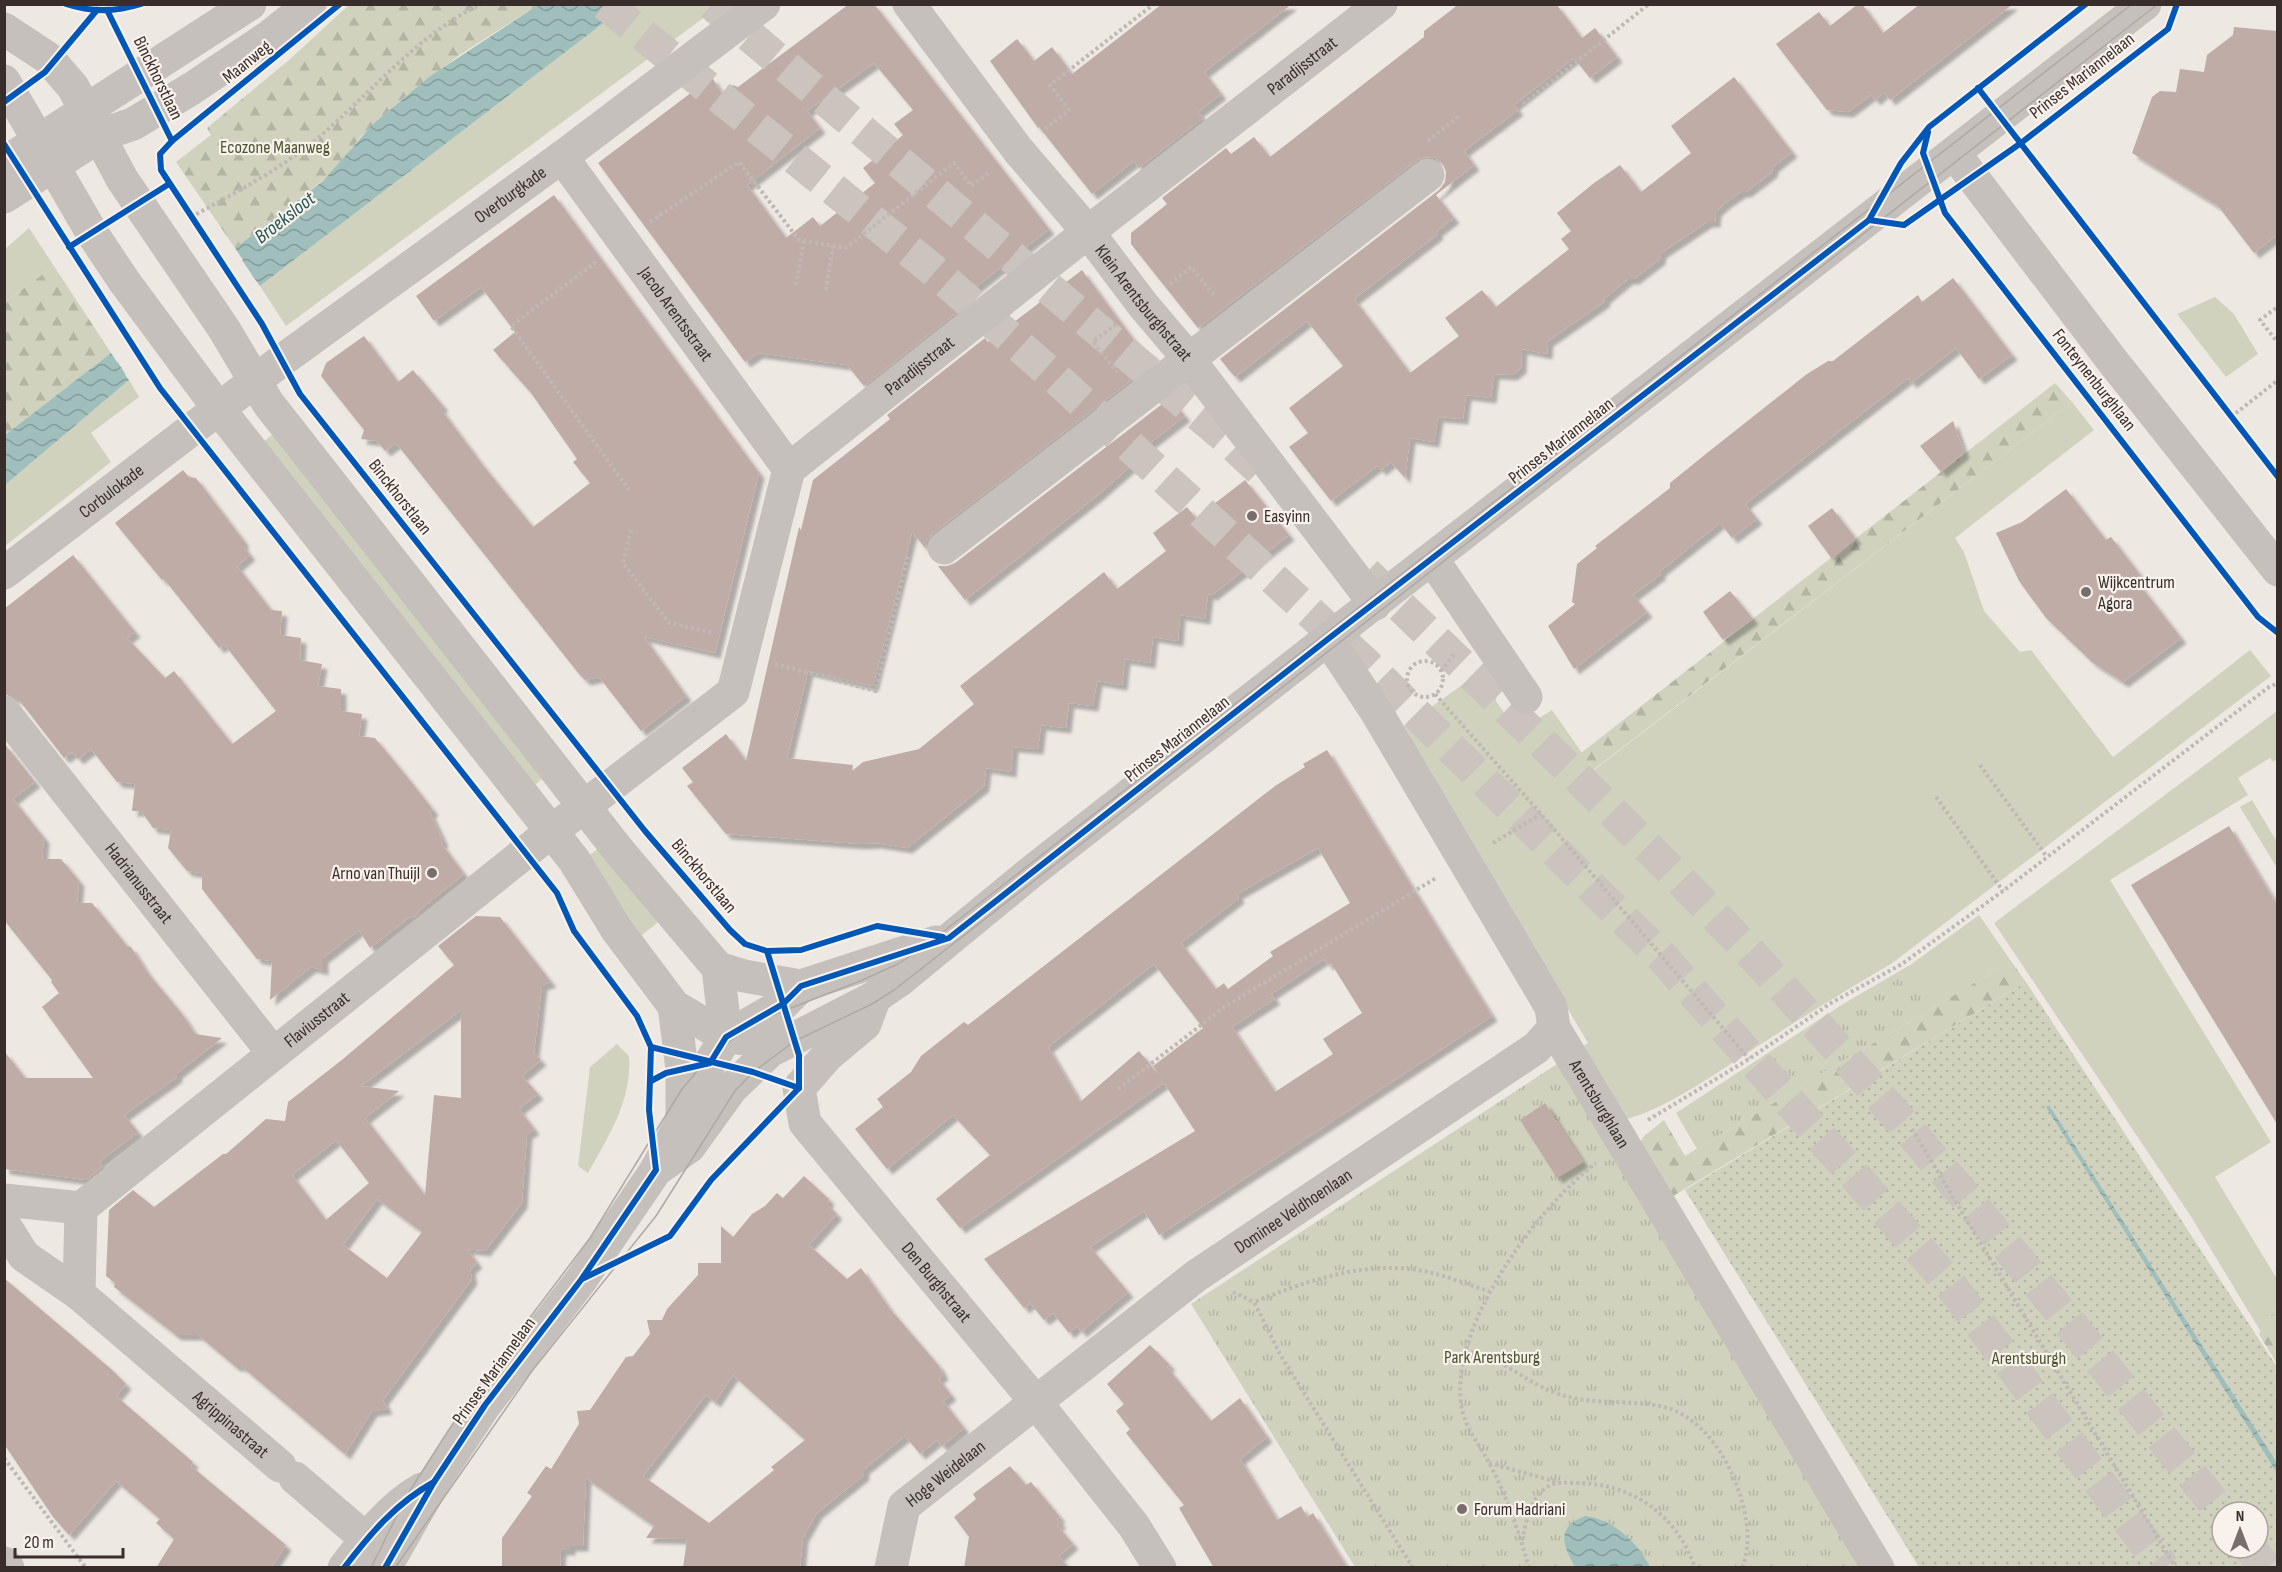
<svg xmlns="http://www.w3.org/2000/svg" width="2282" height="1572" font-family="'Sofia Sans Condensed',sans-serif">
<defs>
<pattern id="forest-firs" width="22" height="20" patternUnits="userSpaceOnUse" patternTransform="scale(1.5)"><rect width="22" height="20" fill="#d0d2be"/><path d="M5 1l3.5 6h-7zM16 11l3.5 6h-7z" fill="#b3b5a3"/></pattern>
<pattern id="park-tufts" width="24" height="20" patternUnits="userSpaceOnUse" patternTransform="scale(1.5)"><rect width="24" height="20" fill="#d0d2be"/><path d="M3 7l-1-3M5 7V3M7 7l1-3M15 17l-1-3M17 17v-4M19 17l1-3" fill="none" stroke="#b3b5a3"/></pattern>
<pattern id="garden-dots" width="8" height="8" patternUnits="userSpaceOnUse" patternTransform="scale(1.5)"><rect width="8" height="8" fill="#d0d2be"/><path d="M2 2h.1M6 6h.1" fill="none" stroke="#b3b5a3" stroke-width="1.8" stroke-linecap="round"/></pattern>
<pattern id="water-waves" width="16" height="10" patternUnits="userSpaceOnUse" patternTransform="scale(1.5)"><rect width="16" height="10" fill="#a0bfbc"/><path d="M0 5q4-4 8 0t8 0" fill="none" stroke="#839c99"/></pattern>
<filter id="shadow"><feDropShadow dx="5.5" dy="5.5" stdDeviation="1.5" flood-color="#0004"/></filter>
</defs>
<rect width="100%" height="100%" fill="#eee8e3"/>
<g fill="#d0d2be">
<path d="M627,5H721L286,326L260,286Z"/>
<path d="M29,228L54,266L5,302V249Z"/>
<path d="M2215,297L2234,314L2258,354L2226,377L2177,314Z"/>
<path d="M129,380L139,397L91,433L111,462L5,546V485Z"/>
<path d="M2072,402L2094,430L1955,538L1964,552L1984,611L2020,652L2031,650L2113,757L2250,650L2271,676L1891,964C1844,991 1800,1019 1755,1048C1718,1072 1665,1110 1623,1120L1582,1047L1588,1043L1402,728L1490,665L1497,679L1496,701L1517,732L1552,710L1594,770Z"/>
<path d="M274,433L545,776L532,788L260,445Z"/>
<path d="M2277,711V759L2273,762L2270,758L2238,778L2248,795L2110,880L2271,1142L2215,1177L2277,1279V1306L2261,1332L2190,1215L1994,923Z"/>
<path d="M2252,800L2277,842V868L2240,807Z"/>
<path d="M604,845L663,918L641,936L588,856Z"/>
<path d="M1979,915L2011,961L1697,1149L1676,1113L1843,1004L1910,965Z"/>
<path d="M617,1044L629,1056C632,1101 609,1135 588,1173L578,1166L590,1067Z"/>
</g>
<g fill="url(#forest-firs)">
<path d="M349,5H538L461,54L401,100L362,135L331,174L235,248L176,162L211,135L207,128L289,60Z"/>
<path d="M54,266L111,353L5,435V302Z"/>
<path d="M2055,383L2072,402L1593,770L1581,753Z"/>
<path d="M2011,961L2026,982L1670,1198L1639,1146L1643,1137L1664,1120L1685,1156Z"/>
<path d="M2277,1306V1364L2259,1334Z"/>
</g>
<g fill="url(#park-tufts)">
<path d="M1910,971L1933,1006L1704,1144L1685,1111L1801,1043Z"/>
<path d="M1560,1062L1863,1567H1355L1191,1304Z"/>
</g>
<path fill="url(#garden-dots)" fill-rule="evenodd" d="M2026,982L2277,1367V1567H1919L1685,1190ZM2222,1512H2258V1548H2222Z"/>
<g fill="url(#water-waves)">
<path d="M538,5H627L260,286L251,274L125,375L129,380L5,485V435L111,353L117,362L243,260L235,248L323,181L372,125L429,77Z"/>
<path d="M2049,1105L2277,1463V1473L2046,1107Z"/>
<path d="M1585,1516C1613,1519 1638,1543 1650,1567H1575C1562,1544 1556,1527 1585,1516Z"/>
</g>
<path fill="#eee8e3" d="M242,260L252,275L126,375L117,361Z"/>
<g fill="#c0aca6" fill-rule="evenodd" filter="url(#shadow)">
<path d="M849,4H874L1049,229L957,302L962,308L864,386L847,365L758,353L745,362L598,163L712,77L721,93L733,85L738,87ZM874,63L913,110L894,124L903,135L863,168L875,183L820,226L813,217L786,238L747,185L820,128L807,111Z"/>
<path d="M1162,4H1292L1204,72L1221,94L1198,112L1203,118L1139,168L1134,161L1092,194L1039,127L1038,128L990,61L1017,39L1034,61L1052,47L1072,74Z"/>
<path d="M1459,4H1556L1582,38L1595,28L1617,57L1590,78L1574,58L1514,105L1518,110L1464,151L1474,165L1436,195L1454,218L1437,231L1438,234L1354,299L1410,373L1459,336L1445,318L1482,290L1496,307L1569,249L1561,239L1571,231L1557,213L1594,183L1620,165L1641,192L1691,153L1671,126L1734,77L1792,152L1773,167L1772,172L1746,192H1741L1725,203L1716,211L1715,222H1707L1661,253L1660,259L1634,279H1628L1605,298L1604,302L1548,341L1547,354L1522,349L1521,368L1512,375L1494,374L1491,398L1466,395L1463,419L1438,417L1434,442L1410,438L1405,478L1391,462L1381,470L1377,466L1331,501L1289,447L1308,433L1289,408L1343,366L1307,321L1235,377L1220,359L1439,190L1445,182L1446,172L1443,164L1435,158L1425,157L1417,160L1198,328L1131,244V233L1167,204L1162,198L1226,148L1231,154L1254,137L1270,157L1424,37V31Z"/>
<path d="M1858,4H1862L1883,33L1920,4H2013L1890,100L1884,92L1875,100L1871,95L1848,112L1827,110L1776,44L1819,12L1830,26Z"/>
<path d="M2234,27L2277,31V235L2254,253L2218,206L2132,153L2152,97L2160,91L2176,92L2180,69L2204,72L2207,55L2233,35Z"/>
<path d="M554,195L759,473L715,653L644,637L686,696L641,731L599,677L585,680L579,674L396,443L385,451L377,441L361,439L364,430L321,376L326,363L364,336L398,382L413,370L443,406L440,408L481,463L533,527L590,483L573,462L577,459L531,393L493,350L515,332L481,287L434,321L416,296Z"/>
<path d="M1082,270L1150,362L1144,366L1147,368L933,533L927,540L926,549L912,532L873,686L808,671L787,758L853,765L852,771L863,762L919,749L974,704L960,686L1104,572L1117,589L1166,551L1153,533L1187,507L1196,518L1245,480L1289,535L1212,595L1208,594L1205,619L1180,615L1178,641L1153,637L1150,663L1125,659L1122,685L1097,681L1093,706L1069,703L1066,728L1041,725L1038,749L1013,747L1011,772L986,768L984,786L907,848L876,843L861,844L726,834L687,786L693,782L682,768L726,734L746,761L799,527L801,530L813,480L890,419L887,415L985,338L988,342Z"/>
<path d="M1953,278L2012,355L1979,379L1956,348L1911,383L1908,378L1745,504L1757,519L1732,538L1720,523L1659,572L1661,574L1633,595L1647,612L1574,669L1548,626L1575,604L1572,602L1577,564L1597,548L1595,546L1608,536L1670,488V483L1707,453L1807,374L1828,361H1833L1918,295L1922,302Z"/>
<path d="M1170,398L1185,416L1136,454L1140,458L1099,494L965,600L938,566H947L955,563Z"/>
<path d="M1953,421L1964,453L1941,472L1920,446Z"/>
<path d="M183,470L189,477L196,478L243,540V546L250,555L237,566L271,610L282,611L280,635L301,638L300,660L322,664L318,686L341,689V711L362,714L359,736L375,738L407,777L433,810L430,813L443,841L441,843L464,874L416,913H420L413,918L411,916L370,948L359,930L323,958V970L311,967L270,1000L272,961L257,959L202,889V873L187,871L168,848L171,830L153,828L141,811H132L135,784L117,782L91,749L78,759L72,752L64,758L19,700L4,694V609L73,555L135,632L127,638L165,678L174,671L232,744L276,711L224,644L219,648L164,579L162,580L115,523Z"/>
<path d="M2066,489L2106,540L2111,537L2141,576L2136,580L2181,638L2123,682L2092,662L2046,618L2019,581L1996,533L2022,522Z"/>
<path d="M1832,508L1856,539L1832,559L1808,526Z"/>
<path d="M1730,591L1753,619L1723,640L1703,612Z"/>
<path d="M4,743L35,782L13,799L44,838L42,859H61L79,881L77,903H92L127,946L131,947L147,972L182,1014L195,1034L222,1038L177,1073V1077L124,1115L138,1132L99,1162L103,1166L86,1180L4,1169V1051L25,1078H93L42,1007L59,993L51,982L52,980L4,920Z"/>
<path d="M1327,750L1492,1016L1159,1235L1144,1211L1090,1247L1128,1292L1081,1332L1077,1326L1069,1333L1053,1313L1044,1320L1030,1303L1024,1308L984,1259L1195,1131L1164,1083L960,1228L936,1199L990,1155L953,1115L887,1169L855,1129L883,1107L877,1099L911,1072L921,1056L964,1022L968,1025L1275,786L1305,767L1303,764ZM1318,848L1350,903L1270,952L1273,956L1228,989L1224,983L1216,989L1181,943L1239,898L1237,894ZM1324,959L1328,965L1331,963L1362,1013L1323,1039L1333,1054L1275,1092L1232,1027L1275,999L1271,994ZM1154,964L1203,1028L1153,1066L1158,1074L1139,1051L1080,1102L1048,1047Z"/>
<path d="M2229,826L2277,905V1124L2131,885Z"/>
<path d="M476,916L500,917L551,982L542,985L534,1053L541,1060L522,1076L538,1094L519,1109L534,1129L527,1134L522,1203L485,1251L467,1249L477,1263L470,1269L472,1279L383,1400L387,1409L372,1411L345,1454L241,1366H235L198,1335H176L114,1287L115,1283L106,1276L109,1210L133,1190L154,1207L223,1154H226L266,1119L285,1121L288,1102L343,1059L454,965L438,946ZM461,1010V1098L434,1095L425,1195L365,1118L399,1091L361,1086ZM336,1140L369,1183L326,1220L292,1175ZM377,1199L422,1232L387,1278L343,1245Z"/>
<path d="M1545,1103L1583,1162L1557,1178L1520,1120Z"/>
<path d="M804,1176L829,1199L827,1204L837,1214L809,1245L847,1279L861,1268L890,1309L939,1366L943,1375L938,1378L951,1395L943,1401L964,1428L942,1446L937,1440L920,1454L905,1436L864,1469V1475L817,1513L803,1537L800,1568H683L687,1539L646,1538L654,1526L586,1478L583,1546H570V1550H561L560,1568H502V1538L532,1496L527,1493L546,1466L551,1469L579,1424L577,1411L590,1410L626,1357L633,1356L650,1334L647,1320H662L667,1309L698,1275V1263H721V1226L733,1237L752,1214L765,1206L777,1193L783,1198ZM733,1375L805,1440L771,1467L774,1470L709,1523L643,1476L706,1395L715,1402Z"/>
<path d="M4,1278L111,1369L126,1384L116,1396L193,1462L191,1466L286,1545L271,1568H156L174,1539L156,1523L160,1519L116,1481L69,1535L53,1517L4,1444Z"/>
<path d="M1150,1345L1170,1365L1167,1367L1211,1421L1240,1398L1267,1437L1240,1459L1277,1520L1301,1506L1307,1517L1313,1513L1347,1568H1214L1179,1508L1184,1505L1126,1433L1130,1429L1116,1411L1124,1404L1107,1384Z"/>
<path d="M1010,1466L1026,1485L1031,1482L1060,1517L1057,1519L1061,1523L1057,1525L1073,1544L1059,1556L1068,1568H964L969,1537L954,1517L976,1499L973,1494Z"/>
</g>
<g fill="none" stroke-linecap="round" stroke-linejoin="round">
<g stroke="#cac3be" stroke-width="33" stroke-dasharray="33 16" stroke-linecap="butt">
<path d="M605,4L933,270L1057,379L1366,664L1663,958L1948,1282L2164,1568"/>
<path d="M712,4L1225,437L1264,474"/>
<path d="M1366,573C1498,700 1631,826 1757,960C1921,1136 2072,1325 2222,1513"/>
<path d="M2250,1548L2266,1568"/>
</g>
<g stroke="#bfb9b5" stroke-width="4" stroke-dasharray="3 3" stroke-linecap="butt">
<path d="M1523,104L1649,4"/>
<path d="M1045,129L1069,110L1050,85L1154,4"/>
<path d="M1428,141L1460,115"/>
<path d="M191,217C235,193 281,169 319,137C370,94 421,31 482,4"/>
<path d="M650,222L739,162L799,240L846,248L954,163L971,186L991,171"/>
<path d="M596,262L511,326L629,490"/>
<path d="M1170,284L1191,267L1215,296"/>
<path d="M796,285L804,241"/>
<path d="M826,290L833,246"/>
<path d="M2276,308L2260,320L2278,343"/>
<path d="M1116,324L1093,342L1117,372"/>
<path d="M2231,417L2278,380"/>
<path d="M631,530L623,563L669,623L714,633"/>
<circle cx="1425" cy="679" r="18"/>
<path d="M775,664L876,691L908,555"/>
<path d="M1441,671L1455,653"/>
<path d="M1435,694L1541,814L1749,1059"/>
<path d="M1980,765L2047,857"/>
<path d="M1936,797L2003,891"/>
<path d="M1493,843L1541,814"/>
<path d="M1118,1089L1226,1006L1436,878"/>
<path d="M1648,1120L1749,1059L1831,1003L1902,964L2003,891L2269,687L2278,683"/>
<path d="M1912,1129L2176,1568"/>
<path d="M1233,1292L1254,1302"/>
<path d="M1465,1351C1474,1353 1483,1355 1492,1359C1514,1369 1533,1385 1556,1393C1589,1405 1621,1400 1655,1405C1698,1411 1727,1454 1739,1492C1747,1515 1752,1544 1742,1568"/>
<path d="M4,1458L86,1568"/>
<path d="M1489,1463L1557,1482"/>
<path d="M1522,1540C1527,1521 1529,1500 1547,1487C1556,1481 1567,1483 1578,1483C1633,1484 1677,1515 1695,1568"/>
<path d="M1413,1568L1281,1356L1254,1302C1307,1281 1365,1260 1423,1271C1445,1275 1468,1285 1489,1291"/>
<path d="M1529,1568C1519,1532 1506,1494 1488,1461C1479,1444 1466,1429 1462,1409C1446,1330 1537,1208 1596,1163"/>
</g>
<g stroke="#c6c0bc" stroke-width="33">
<path id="s1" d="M909,4L1018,150L1088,232L1143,305L1188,358L1375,604"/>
<path d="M4,29L48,58L73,87L122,179L224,329L268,403L619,851L718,968L726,1037"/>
<path d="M4,81L92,233L124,281L218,408L574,860L617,930L674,1006L726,1037L759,1040L794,1037"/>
<path d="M1954,153L2111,359L2278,570"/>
<path id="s2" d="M562,157L789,469"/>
<path d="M4,163L250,4"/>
<path d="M4,197L103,134L133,124L191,89L270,36L310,4"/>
<path d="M944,548L1428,175"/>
<path d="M1433,560L1526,697"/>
<path id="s3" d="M4,573L281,361L562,157L764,4"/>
<path id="s4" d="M1328,639L1377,713L1551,1007L1554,1028L1878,1568"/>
<path id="s5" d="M4,712L273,1053"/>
<path d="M718,968L744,976L801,986"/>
<path id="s6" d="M875,997L865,1024L828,1055L799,1088L805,1123L1035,1401L1134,1526L1160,1568"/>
<path d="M674,1006L682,1069V1114"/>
<path d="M656,1170L689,1147L731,1089L770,1051L875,997L900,980L1030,873L1328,639L2145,4"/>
<path d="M4,1200L81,1208"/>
<path id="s7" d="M81,1208L552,831L733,692L789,469L1088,232L1381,4"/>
<path id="s8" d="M81,1208L79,1294L280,1466"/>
<path d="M4,1224L24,1256L79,1294"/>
<path d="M295,1478L366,1539L382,1568"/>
<path d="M4,1563L8,1568"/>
<path d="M344,1568C366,1539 390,1507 422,1489"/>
<path d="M385,1568L434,1482L485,1405L581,1280L656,1170L689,1108L710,1063L726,1037L783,1004L801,986L936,942"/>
<path id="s9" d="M891,1568L904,1506L1196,1276L1536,1048L1554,1028"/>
</g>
<g stroke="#aea9a6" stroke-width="1.5">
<path d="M371,1568L406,1497L448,1431L488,1373L590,1238L682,1089L703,1064L734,1038L768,1017L860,981L898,964L925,946L2132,4"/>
<path d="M395,1568L532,1371L656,1216L735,1091L753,1072L795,1041L872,1004L894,990L2158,4"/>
</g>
<g stroke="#f9f2ec" stroke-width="10">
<g id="cycleway">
<path d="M66,4C90,12 116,12 141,4"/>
<path d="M107,10L172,141L160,154L161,170L262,324L300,394L645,831L730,930L745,944L767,951L801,950L877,926L943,937"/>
<path d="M1978,88L2278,477"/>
<path d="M4,102L45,72L97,10"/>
<path d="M1928,132L1923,153L1945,213L2258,617L2278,633"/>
<path d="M172,141L340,4"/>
<path d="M4,144L160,388L557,893L574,931L637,1016L651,1047L649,1110L656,1170L581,1280L485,1405L434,1482L385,1568"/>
<path d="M1869,220L1904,225L1914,218L2021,143L2168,29L2177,4"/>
<path d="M69,247L169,184"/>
<path d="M767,951L799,1055V1088"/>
<path d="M651,1047L753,1072L799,1088"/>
<path d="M651,1081L666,1073L710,1063L726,1037L783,1004L801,986L949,938L1328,639L1869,220L1901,163L1929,127L2086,4"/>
<path d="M584,1278L670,1236L711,1180L799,1088"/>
<path d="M344,1568C370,1534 396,1503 434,1482"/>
</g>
</g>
<use href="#cycleway" stroke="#0057b8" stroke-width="6"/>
</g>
<g fill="#786e6b" stroke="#f9f2ec" stroke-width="2">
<circle cx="1252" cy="516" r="6"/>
<circle cx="2086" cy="592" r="6"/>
<circle cx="432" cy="873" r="6"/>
<circle cx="1462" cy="1509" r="6"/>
</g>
<g text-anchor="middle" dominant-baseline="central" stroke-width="4.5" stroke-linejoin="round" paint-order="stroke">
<g font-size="18" fill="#382d2a" stroke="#f9f2ec">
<text transform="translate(247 62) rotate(-39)">Maanweg</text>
<text stroke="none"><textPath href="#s7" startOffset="1714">Paradijsstraat</textPath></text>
<text transform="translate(2082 76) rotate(-38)">Prinses Mariannelaan</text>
<text transform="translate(158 78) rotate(64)">Binckhorstlaan</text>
<text stroke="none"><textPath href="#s3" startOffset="632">Overburgkade</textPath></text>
<text stroke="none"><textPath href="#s1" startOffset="380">Klein Arentsburghstraat</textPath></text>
<text stroke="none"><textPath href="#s2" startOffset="194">Jacob Arentsstraat</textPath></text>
<text stroke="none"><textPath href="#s7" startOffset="1228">Paradijsstraat</textPath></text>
<text transform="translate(2094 380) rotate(52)">Fonteynenburghlaan</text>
<text transform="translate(1561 441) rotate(-38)">Prinses Mariannelaan</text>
<text stroke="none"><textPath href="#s3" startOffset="135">Corbulokade</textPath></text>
<text transform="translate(400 497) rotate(52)">Binckhorstlaan</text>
<text transform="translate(1177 739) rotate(-38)">Prinses Mariannelaan</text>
<text transform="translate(704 876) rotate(50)">Binckhorstlaan</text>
<text stroke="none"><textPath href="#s5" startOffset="218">Hadrianusstraat</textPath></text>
<text stroke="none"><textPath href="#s7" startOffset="302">Flaviusstraat</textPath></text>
<text stroke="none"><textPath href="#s4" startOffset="540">Arentsburghlaan</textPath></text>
<text stroke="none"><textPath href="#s9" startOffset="552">Dominee Veldhoenlaan</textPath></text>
<text stroke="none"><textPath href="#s6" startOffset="363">Den Burghstraat</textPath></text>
<text transform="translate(494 1371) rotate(-54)">Prinses Mariannelaan</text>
<text stroke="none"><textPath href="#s8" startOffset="286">Agrippinastraat</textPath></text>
<text stroke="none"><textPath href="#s9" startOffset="116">Hoge Weidelaan</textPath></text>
</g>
<g font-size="18" fill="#4a552f" stroke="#f9f2ec">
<text x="275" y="147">Ecozone Maanweg</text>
<text x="1492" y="1357">Park Arentsburg</text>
<text x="2029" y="1358">Arentsburgh</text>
</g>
<g font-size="18" fill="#382d2a" stroke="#f9f2ec" text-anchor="start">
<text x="1264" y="516">Easyinn</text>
<text x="2098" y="582">Wijkcentrum<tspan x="2098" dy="21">Agora</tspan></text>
<text x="420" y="873" text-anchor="end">Arno van Thuijl</text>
<text x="1474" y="1509">Forum Hadriani</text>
</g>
<g font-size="20" font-style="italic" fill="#225757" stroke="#f9f2ec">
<text transform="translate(285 218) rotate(-38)">Broeksloot</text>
</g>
</g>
<rect width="2282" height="1572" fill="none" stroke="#382d2a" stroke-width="12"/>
<g transform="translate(2240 1530)"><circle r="28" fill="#f9f2ec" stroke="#aca39e" stroke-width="1.5"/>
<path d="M0-4.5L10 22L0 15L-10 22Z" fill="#786e6b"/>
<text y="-9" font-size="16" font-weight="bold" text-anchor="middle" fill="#382d2a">N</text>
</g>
<path d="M15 1548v9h108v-9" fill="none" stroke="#382d2a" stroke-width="3"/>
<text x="24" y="1548" font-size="18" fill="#382d2a" stroke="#f9f2ec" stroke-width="4.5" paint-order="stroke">20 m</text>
</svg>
